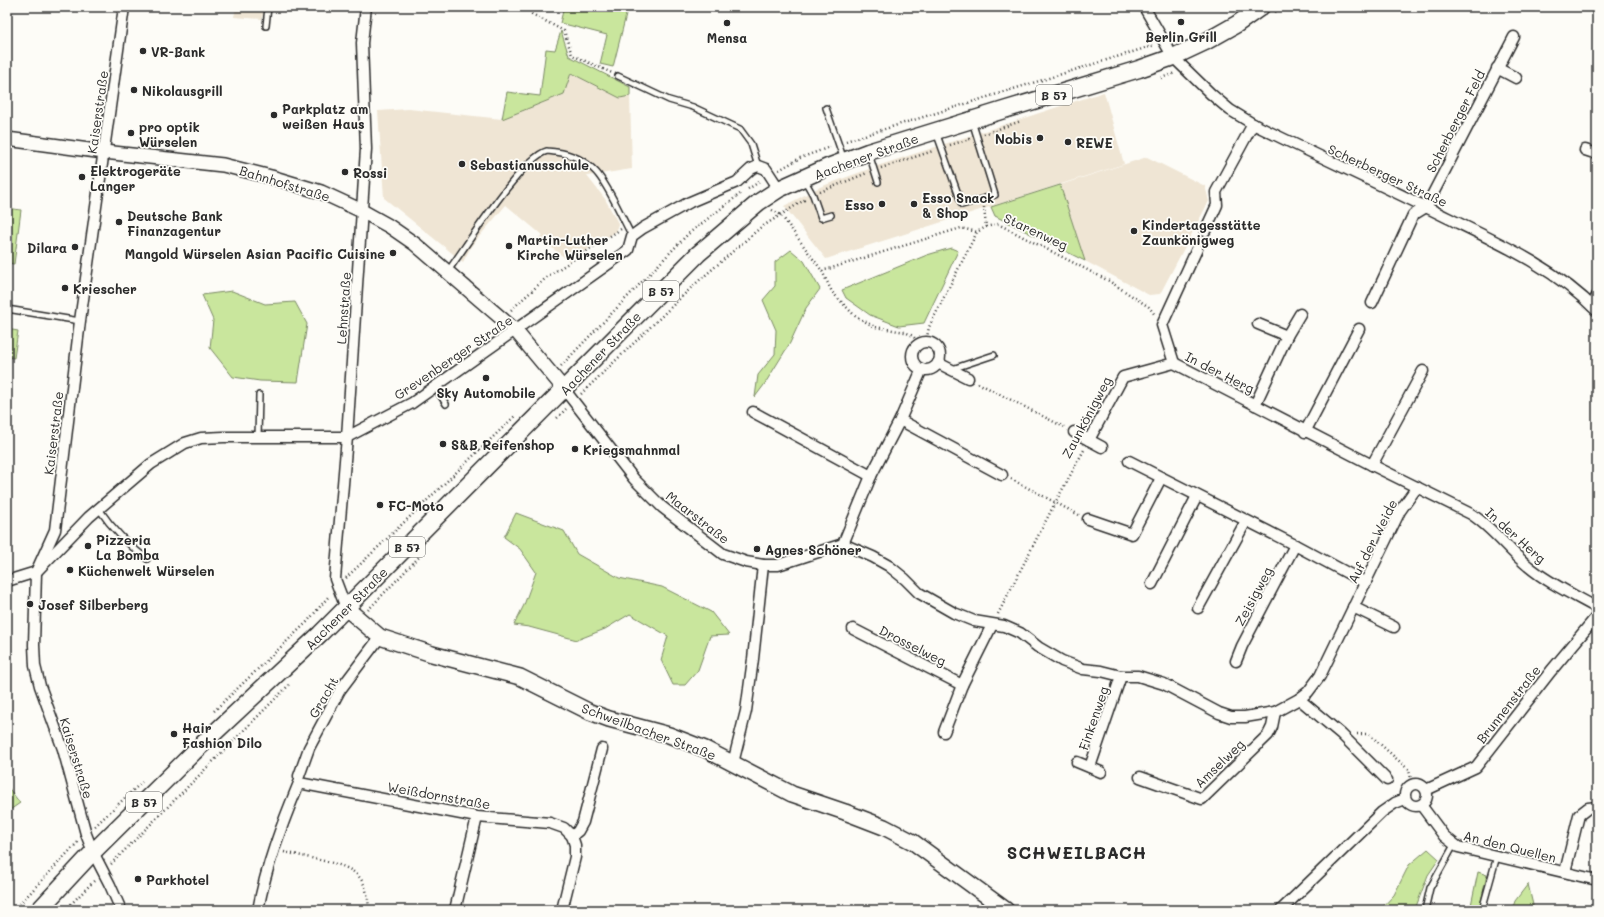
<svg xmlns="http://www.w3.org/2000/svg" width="1604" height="917" font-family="Mali,sans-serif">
<rect width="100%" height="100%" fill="#fdfcf7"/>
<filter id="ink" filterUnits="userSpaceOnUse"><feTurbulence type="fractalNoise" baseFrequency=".025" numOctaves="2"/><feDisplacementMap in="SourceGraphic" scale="8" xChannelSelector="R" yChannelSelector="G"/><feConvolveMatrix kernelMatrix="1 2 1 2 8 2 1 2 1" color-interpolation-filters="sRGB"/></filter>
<g filter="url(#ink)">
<g fill="#efe5d4">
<path d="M236,7H264L262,19L234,17Z"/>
<path d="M571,73L620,98L630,96L632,169L587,176L605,199L618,223L617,231L569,261L539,238L542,235L506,205L472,245L463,262L384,198L378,111L409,109L502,119L564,94Z"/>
<path d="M1104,92L1124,164L826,259L784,206L820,187L877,166Z"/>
<path d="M1147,157L1205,186L1209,201L1160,294L1149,295L1085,261L1060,185Z"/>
</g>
<g fill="#c9e69d" stroke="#7a8864">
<path d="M564,7H628L613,67L600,64L607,35L560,23Z"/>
<path d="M561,31L569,56L630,87V96L620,98L571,73L564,94L502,119L507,92L540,96L546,49L555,50Z"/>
<path d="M1060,185L1085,261L995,216L991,207Z"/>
<path d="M7,208L21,210L14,264L7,263Z"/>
<path d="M951,248L958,251L924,323L899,326L870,315L846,298L842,290L927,255Z"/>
<path d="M791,250L804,261L820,289L806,308L790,343L764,385L755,397L758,375L775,354L776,330L763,300L775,286V262Z"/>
<path d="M232,291L265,304L295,302L307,324L298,382L260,381L233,377L210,348L213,320L202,295Z"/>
<path d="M7,329L18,331L14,358L7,357Z"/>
<path d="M516,513L564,531L577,554L619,578L662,587L711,612L729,635L710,636L698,670L685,685H673L661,660L668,636L630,614L605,629L577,640L529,627L514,625L524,605L536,572L520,549L504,537Z"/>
<path d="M7,786L20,803L7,812Z"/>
<path d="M1428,849L1439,859L1428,875L1417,904L1414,910H1380L1394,895L1409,865Z"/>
<path d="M1478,872L1487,875L1479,910H1470Z"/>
<path d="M1528,884L1533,905L1532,910H1512L1515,901Z"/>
</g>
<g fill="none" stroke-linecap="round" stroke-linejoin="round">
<g stroke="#2b2b2b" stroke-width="8">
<g id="service">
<path d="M266,26L268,7"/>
<path d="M618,76L669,100L693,107L740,129L751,144L758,166"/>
<path d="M826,108L844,160"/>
<path d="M936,132L962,205L995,195L972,121"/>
<path d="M869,154L878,182"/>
<path d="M805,181L813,195L821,218L831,215"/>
<path d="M448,271C465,248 522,157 547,151C549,151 554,152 556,152C572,154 585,160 596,172C609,186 622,218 632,236"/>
<path d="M7,309L80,321"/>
<path d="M952,369L994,355"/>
<path d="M435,387L446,404"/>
<path d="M258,437L259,395"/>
<path d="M99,509C113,530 127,544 147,559"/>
<path d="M1425,910L1430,888L1454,845"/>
<path d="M1482,910L1497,856"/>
</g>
</g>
<g stroke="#2b2b2b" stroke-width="13">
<g id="minor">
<path d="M1144,7L1173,57L1211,94L1230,110L1253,124C1318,156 1384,186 1448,218C1501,244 1555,268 1597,311"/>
<path d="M1497,68L1516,78"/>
<path d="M1585,150L1597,154"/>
<path d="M1205,231L1217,205L1216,192L1253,124"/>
<path d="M1372,303L1413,215L1426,207L1514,37"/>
<path d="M1592,306L1597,296"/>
<path d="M1258,324L1287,336"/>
<circle cx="926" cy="356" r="14"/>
<path d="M938,363L968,378"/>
<path d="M1174,363L1372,465L1471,514C1493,528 1507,549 1528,566C1548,583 1574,595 1597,608"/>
<path d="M564,389L634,479L662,507L723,554L746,562L763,565L753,659L746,711L733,763"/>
<path d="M1255,405L1287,336L1300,314"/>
<path d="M753,412L871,476"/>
<path d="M900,420L1002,475"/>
<path d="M1074,432L1102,447"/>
<path d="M1305,432L1359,329"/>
<path d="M1089,440L1123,377L1174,363L1162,325L1197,249"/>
<path d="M1129,461L1295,545L1366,583"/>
<path d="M1372,465L1423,371"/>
<path d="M1088,519L1132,534L1161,478"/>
<path d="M843,544L871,476L900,420L922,369"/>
<path d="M763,565H778L843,544L873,557L889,566L905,579L919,593L954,613L974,621L1004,626L1020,633L1038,647L1062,661L1083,669L1101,671L1121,676H1138L1164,684L1219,713L1231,717H1245L1275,712L1299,699L1308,692L1320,676L1400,511L1417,487"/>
<path d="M7,581L36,572L89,517L151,464L185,443L201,438L224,437H347L412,403L628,250L632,236L643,228L690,202L737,182L751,169L758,166L766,169L779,189"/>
<path d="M1152,584L1197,496"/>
<path d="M1353,607L1394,627"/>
<path d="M346,608L335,579L347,437L366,149L362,43L366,7"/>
<path d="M1198,608L1246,521"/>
<path d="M853,629L962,685"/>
<path d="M1236,661L1242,646L1295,545"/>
<path d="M1299,699L1341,734L1387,780"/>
<path d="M944,732L962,685L992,625"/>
<path d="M1077,762L1101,772"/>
<path d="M1090,767L1121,676"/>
<path d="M299,776L309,748L340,690L380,637"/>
<path d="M1140,777L1202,799L1268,735L1272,727L1275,712"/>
<circle cx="1416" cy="795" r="11"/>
<path d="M1426,790L1476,767L1551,671L1597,616"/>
<path d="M1421,805L1444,836L1458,847L1597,880"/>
<path d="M572,836L578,831L583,822L602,749"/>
<path d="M1565,872L1579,815L1588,808L1597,807"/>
<path d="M121,910L110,885L93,852L86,834L63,749L40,686L35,666L34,645L36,572L55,530L80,321L124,7"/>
<path d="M258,910C266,866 282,824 299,783L477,817L550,823L564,828L572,836L575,845V857L562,910"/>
<path d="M455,910L477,817"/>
<path d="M1281,910L1382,812L1395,803L1405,799"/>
</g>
</g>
<g stroke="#2b2b2b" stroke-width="16">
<path id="tertiary" d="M7,139L104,152L223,165L271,177L321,192L362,211L389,226L415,244L515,330L564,389"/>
</g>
<g stroke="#2b2b2b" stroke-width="18">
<path id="secondary" d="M346,608L380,637L432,654L520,677L590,712L609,719L669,735L705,749L792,794L845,812L884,827L913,842L1006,910"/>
</g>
<g stroke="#2b2b2b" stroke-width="19">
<path id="primary" d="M39,910L93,852L194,752L320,634L698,254L759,202L779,189L828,167L868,152L1007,109L1139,69L1173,57L1205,42L1237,24L1261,7"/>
</g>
<g stroke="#2b2b2b" stroke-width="2.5" stroke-dasharray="1 3" stroke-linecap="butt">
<path d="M527,7L532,14L564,31L572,55L612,73"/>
<path d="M1275,12L1280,7"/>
<path d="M1161,78L1175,73"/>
<path d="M984,134L1021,121"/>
<path d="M846,141L1155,45"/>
<path d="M950,145L970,139"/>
<path d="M881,168L933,151"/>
<path d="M779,170L800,158L830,147"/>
<path d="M748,189L761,181"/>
<path d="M820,192L867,173"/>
<path d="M984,207L986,227"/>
<path d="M772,210L781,215L822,271L832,292L855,316L875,327L905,332L913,336L919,344"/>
<path d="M822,271L961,228L977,232"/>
<path d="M511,310L548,276L621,229"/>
<path d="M926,342L929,327L977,232L986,227L998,224L1109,281L1149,307L1155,315"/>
<path d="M561,366L688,234L740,194"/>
<path d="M978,383L1064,427"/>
<path d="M581,394L694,285L760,228L806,199"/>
<path d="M557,418L566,409"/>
<path d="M1011,479L1079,515"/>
<path d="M346,578L516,415"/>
<path d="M368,610L420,556"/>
<path d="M998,614L1055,503L1084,450"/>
<path d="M214,711L307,622L329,596"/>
<path d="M1357,734H1369L1409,770L1412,784"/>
<path d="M95,826L142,782"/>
<path d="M284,852C298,855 311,858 324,861C356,868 367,876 369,910"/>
<path d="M111,864L289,685"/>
<path d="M14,910L78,842"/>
<path d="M65,910L96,879"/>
</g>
<use href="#service" stroke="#fdfcf7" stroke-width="5"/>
<use href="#minor" stroke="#fdfcf7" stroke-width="10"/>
<use href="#tertiary" stroke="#fdfcf7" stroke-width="13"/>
<use href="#secondary" stroke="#fdfcf7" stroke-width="15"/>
<use href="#primary" stroke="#fdfcf7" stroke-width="16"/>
</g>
</g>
<g fill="#2b2b2b" stroke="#fdfcf7" stroke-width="1.5">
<circle cx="1181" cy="22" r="4"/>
<circle cx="727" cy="23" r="4"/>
<circle cx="143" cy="51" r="4"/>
<circle cx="134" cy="90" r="4"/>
<circle cx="274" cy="115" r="4"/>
<circle cx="131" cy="133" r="4"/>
<circle cx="1040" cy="138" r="4"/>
<circle cx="1068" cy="142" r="4"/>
<circle cx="462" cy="164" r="4"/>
<circle cx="345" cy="172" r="4"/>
<circle cx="82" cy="177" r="4"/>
<circle cx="882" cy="204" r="4"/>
<circle cx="914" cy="204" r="4"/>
<circle cx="119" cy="222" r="4"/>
<circle cx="1134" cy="231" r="4"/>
<circle cx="509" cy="246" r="4"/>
<circle cx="75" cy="247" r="4"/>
<circle cx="393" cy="253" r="4"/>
<circle cx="65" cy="288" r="4"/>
<circle cx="486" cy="378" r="4"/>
<circle cx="443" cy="444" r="4"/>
<circle cx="575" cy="449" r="4"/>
<circle cx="380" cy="505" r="4"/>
<circle cx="88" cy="546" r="4"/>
<circle cx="757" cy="549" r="4"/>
<circle cx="70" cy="570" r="4"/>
<circle cx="30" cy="604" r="4"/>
<circle cx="174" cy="734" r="4"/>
<circle cx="138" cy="879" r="4"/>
</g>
<g text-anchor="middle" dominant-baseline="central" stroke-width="3.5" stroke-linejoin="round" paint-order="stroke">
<g fill="#fdfcf7" stroke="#6a6a68" stroke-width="1">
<rect x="1036" y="85" width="36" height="20" rx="3"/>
<rect x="643" y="281" width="36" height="20" rx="3"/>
<rect x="389" y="537" width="36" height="20" rx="3"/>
<rect x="126" y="792" width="36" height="20" rx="3"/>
</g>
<g font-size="12" font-weight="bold" fill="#2b2b2b">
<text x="1054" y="95">B 57</text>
<text x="661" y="291">B 57</text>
<text x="407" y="547">B 57</text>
<text x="144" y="802">B 57</text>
</g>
<g font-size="13" font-weight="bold" fill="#2b2b2b" stroke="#fdfcf7" text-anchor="start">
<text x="1181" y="36" text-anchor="middle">Berlin Grill</text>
<text x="727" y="37" text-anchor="middle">Mensa</text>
<text x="151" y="51">VR-Bank</text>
<text x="142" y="90">Nikolausgrill</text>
<text x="282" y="108">Parkplatz am<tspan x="282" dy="15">weißen Haus</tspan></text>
<text x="139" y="126">pro optik<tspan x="139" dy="15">Würselen</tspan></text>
<text x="1032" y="138" text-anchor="end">Nobis</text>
<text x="1076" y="142">REWE</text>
<text x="470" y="164">Sebastianusschule</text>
<text x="90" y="170">Elektrogeräte<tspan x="90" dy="15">Langer</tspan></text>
<text x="353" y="172">Rossi</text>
<text x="922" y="197">Esso Snack<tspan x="922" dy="15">&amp; Shop</tspan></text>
<text x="874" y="204" text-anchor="end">Esso</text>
<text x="127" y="215">Deutsche Bank<tspan x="127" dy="15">Finanzagentur</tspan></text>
<text x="1142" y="224">Kindertagesstätte<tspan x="1142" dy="15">Zaunkönigweg</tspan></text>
<text x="517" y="239">Martin-Luther<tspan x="517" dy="15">Kirche Würselen</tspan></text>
<text x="67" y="247" text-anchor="end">Dilara</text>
<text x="385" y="253" text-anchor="end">Mangold Würselen Asian Pacific Cuisine</text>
<text x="73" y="288">Kriescher</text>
<text x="486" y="392" text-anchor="middle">Sky Automobile</text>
<text x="451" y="444">S&amp;B Reifenshop</text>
<text x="583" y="449">Kriegsmahnmal</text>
<text x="388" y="505">FC-Moto</text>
<text x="96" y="539">Pizzeria<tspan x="96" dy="15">La Bomba</tspan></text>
<text x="765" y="549">Agnes Schöner</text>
<text x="78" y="570">Küchenwelt Würselen</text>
<text x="38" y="604">Josef Silberberg</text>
<text x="182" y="727">Hair<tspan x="182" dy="15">Fashion Dilo</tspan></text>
<text x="146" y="879">Parkhotel</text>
</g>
<g font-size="13" fill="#2b2b2b" stroke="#fdfcf7">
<text transform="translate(97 112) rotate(-82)">Kaiserstraße</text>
<text transform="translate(1455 121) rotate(-63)">Scherberger Feld</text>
<text transform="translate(866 156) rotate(-20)">Aachener Straße</text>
<text transform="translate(1388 175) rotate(25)">Scherberger Straße</text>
<text transform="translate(285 183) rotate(17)">Bahnhofstraße</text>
<text transform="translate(1036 231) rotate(25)">Starenweg</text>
<text transform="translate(343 308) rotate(-86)">Lehnstraße</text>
<text transform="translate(600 353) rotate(-46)">Aachener Straße</text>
<text transform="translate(453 357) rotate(-34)">Grevenberger Straße</text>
<text transform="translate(1220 372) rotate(27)">In der Herg</text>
<text transform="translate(1086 417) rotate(-62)">Zaunkönigweg</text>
<text transform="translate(53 433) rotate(-83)">Kaiserstraße</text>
<text transform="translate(698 517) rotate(38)">Maarstraße</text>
<text transform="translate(1516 535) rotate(42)">In der Herg</text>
<text transform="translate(1372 541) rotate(-63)">Auf der Weide</text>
<text transform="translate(1253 596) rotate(-62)">Zeisigweg</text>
<text transform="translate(346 608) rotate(-45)">Aachener Straße</text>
<text transform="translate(913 645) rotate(27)">Drosselweg</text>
<text transform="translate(323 697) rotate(-60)">Gracht</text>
<text transform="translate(1508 704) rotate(-52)">Brunnenstraße</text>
<text transform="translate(1093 718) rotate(-71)">Finkenweg</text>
<text transform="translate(649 731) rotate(20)">Schweilbacher Straße</text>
<text transform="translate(77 758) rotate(73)">Kaiserstraße</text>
<text transform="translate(1219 763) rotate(-44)">Amselweg</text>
<text transform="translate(439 795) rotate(10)">Weißdornstraße</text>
<text transform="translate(1510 846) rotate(14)">An den Quellen</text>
</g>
<g font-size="17" font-weight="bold" letter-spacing="1" fill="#2b2b2b" stroke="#fdfcf7">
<text x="1077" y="852">SCHWEILBACH</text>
</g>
</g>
<rect width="1604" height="917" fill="none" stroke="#fdfcf7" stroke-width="24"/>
<rect x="12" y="12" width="1580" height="893" fill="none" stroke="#2b2b2b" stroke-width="1.5" filter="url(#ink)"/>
</svg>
